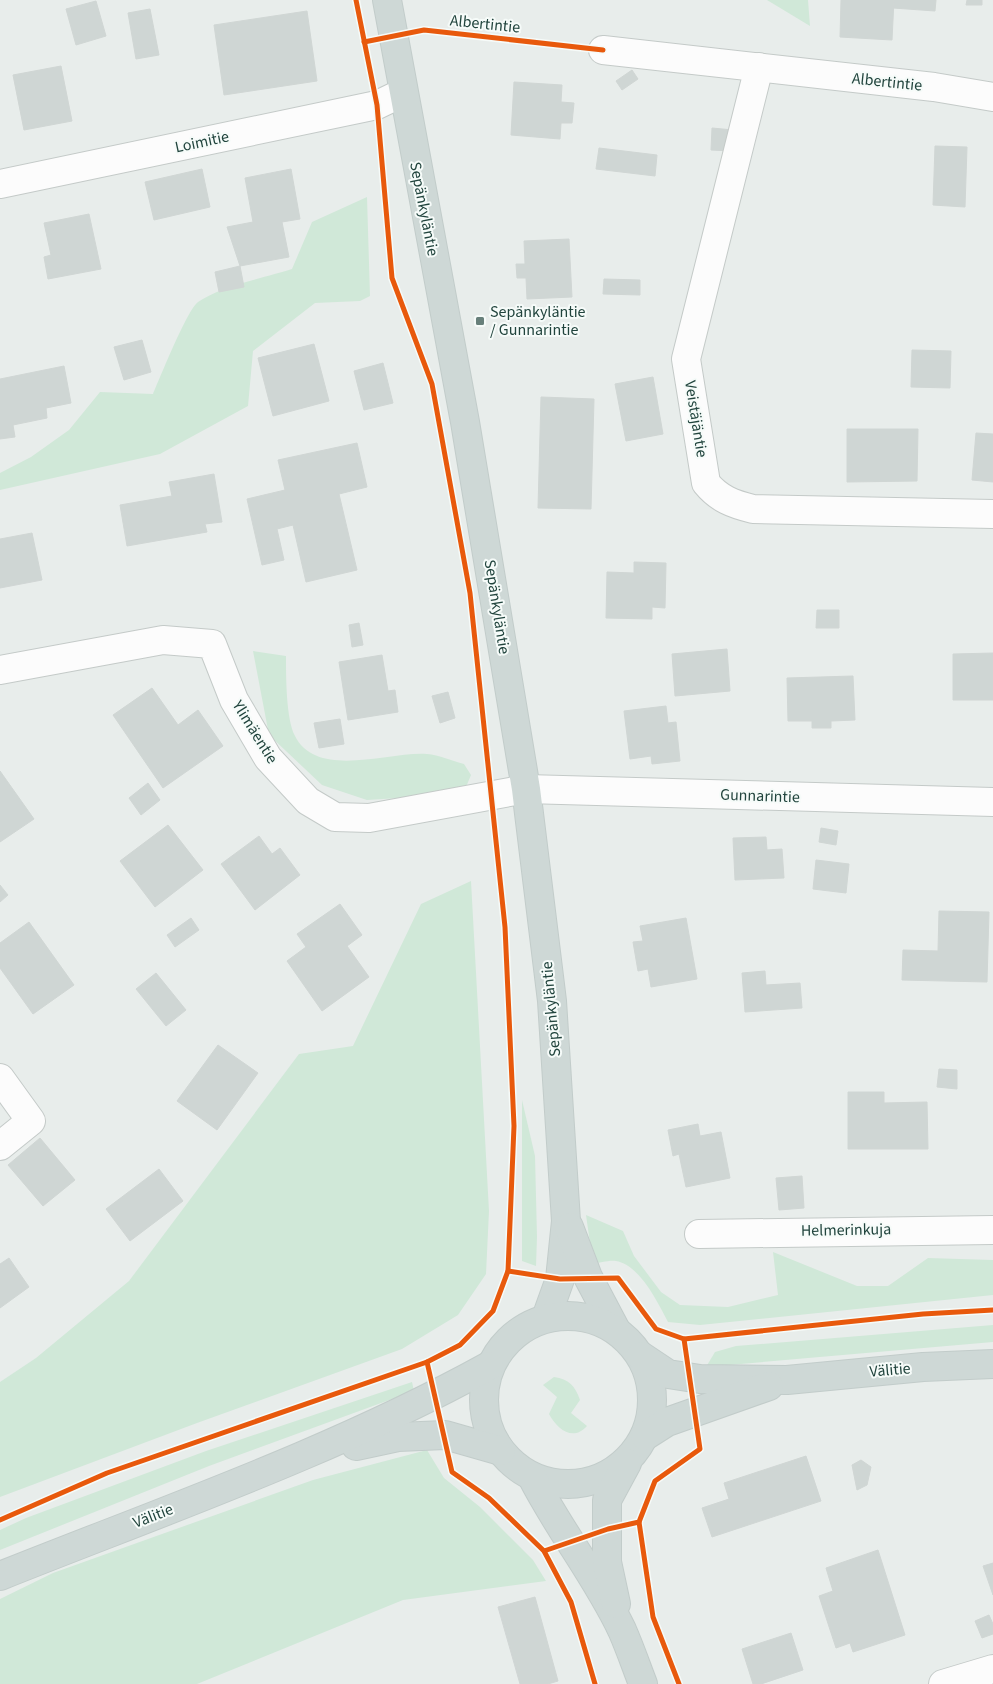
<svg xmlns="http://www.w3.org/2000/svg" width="993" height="1684" font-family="'Source Sans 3',sans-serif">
<rect width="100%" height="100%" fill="#e8edeb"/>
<g fill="#d0e8d8">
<path d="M767,0H808L810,26Z"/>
<path d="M367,197L370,296L360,301L315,303L253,351L248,406L160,454L0,490V473L31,457L69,430L100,392L153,394C160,378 187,310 198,302C219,287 267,277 292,269L312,222Z"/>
<path d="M253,651L286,656C286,676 286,719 295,736C317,780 390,751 427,754C439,755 452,761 464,764L471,775L463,794L367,800L322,785L269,735Z"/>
<path d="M471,881L489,1211L486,1274L458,1315L402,1349L197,1423L0,1497V1382L36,1358L129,1281L299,1054L353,1046L421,904Z"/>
<path d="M522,1100L535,1156L537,1237L536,1266L522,1261Z"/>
<path d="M586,1215L623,1231L634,1256L661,1292L680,1305L728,1307L778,1295L773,1252L857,1286H888L928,1258L993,1260V1295L700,1325L668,1322C658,1303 640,1265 616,1261C609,1260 599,1263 593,1264Z"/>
<path d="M993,1325V1342L706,1367L715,1352L736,1346Z"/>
<path d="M554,1377C569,1379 575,1386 580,1400L571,1413L587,1426C573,1442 557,1429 549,1414L557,1397L543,1385Z"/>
<path d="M412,1382L414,1391L209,1466L0,1550V1530L26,1518L206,1451Z"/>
<path d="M427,1450L444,1478L480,1507L533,1560L546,1581L403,1600L197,1684H0V1599L53,1573L313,1480Z"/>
</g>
<g fill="#cfd6d4" stroke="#d0d6d4">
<path d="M841,0H894L892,40L840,37Z"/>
<path d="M894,0H936L935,11L893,8Z"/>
<path d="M967,0H982V5H966Z"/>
<path d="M96,1L106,36L76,45L66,9Z"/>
<path d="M150,9L159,55L136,59L128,13Z"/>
<path d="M307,11L317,81L224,95L214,25Z"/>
<path d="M61,66L72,121L24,130L13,75Z"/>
<path d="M632,70L638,79L622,90L616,81Z"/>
<path d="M514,82L562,85L561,102L574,103L572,123H561L560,139L511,135Z"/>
<path d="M712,128L733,130L732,151L711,150Z"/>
<path d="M935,146L967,147L965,207L933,205Z"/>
<path d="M599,148L657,155L655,176L596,169Z"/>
<path d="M202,169L210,207L154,220L145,182Z"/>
<path d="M291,169L300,219L282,222L289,257L240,266L227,227L253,222L245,178Z"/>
<path d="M89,214L101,269L48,279L44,257L51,255L44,223Z"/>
<path d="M569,239L572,297L527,299L526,278H517L516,264H525L524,241Z"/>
<path d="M240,266L244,287L219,292L215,272Z"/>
<path d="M604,279L640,280V295L603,294Z"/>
<path d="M142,340L151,372L124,380L114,347Z"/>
<path d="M314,344L329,401L273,416L258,358Z"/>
<path d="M912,350L951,351L950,388L911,387Z"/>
<path d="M383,363L393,403L364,410L354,371Z"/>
<path d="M64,366L71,403L46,408L47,418L13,425L15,437L0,439V379Z"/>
<path d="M653,377L663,434L626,441L615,384Z"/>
<path d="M541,397L594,399L591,509L538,508Z"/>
<path d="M847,429H918L917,481L847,482Z"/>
<path d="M976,433L993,434V482L972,480Z"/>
<path d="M357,443L367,487L339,494L357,570L306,582L293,525L277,529L284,560L262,565L247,499L285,490L278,460Z"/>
<path d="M214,474L222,522L205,524L207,532L127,546L120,505L172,496L169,482Z"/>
<path d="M32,533L42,580L0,588V539Z"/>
<path d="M634,562L666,563L665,608L652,607V619L606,618L607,572L634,573Z"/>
<path d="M817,610H839V628H816Z"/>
<path d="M359,623L363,645L352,647L349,625Z"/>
<path d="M727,649L730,691L675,696L672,654Z"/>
<path d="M993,653V700H953V654Z"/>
<path d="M382,655L388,691L395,690L398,712L348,720L339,662Z"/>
<path d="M853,676L855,720L831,721V728H812V721H788L787,678Z"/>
<path d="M152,688L178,725L198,710L223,746L163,788L113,715Z"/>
<path d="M448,692L455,718L440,723L432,696Z"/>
<path d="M666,706L668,723L676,722L680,761L652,764L651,756L630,759L624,711Z"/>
<path d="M340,719L344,744L319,748L314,723Z"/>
<path d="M0,771L34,819L0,842Z"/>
<path d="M148,783L160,800L141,815L129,798Z"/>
<path d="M168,825L203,870L155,907L120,861Z"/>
<path d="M821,828L838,831L836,845L819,842Z"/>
<path d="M259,836L272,854L280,848L300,875L255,910L221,864Z"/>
<path d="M766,837L767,850L782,849L784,878L735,880L733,838Z"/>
<path d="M816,860L849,864L846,893L813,889Z"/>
<path d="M0,885L8,895L0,902Z"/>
<path d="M340,904L362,935L347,946L369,977L322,1011L287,961L306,947L297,934Z"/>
<path d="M939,911L989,912L987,982L902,980L903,950L938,951Z"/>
<path d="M191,918L199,930L175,947L167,935Z"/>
<path d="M686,918L697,979L651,987L648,969L638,971L633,942L643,941L640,926Z"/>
<path d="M29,922L74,985L33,1014L0,968V943Z"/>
<path d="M765,971L766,985L800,983L802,1008L745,1012L742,973Z"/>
<path d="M156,973L186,1010L166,1026L136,989Z"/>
<path d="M218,1045L258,1073L217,1130L177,1101Z"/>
<path d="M939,1069L957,1070V1089L937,1087Z"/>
<path d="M848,1092H884V1103L927,1102L928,1149H848Z"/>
<path d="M698,1124L700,1136L721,1132L730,1178L686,1187L679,1154L673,1156L668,1130Z"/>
<path d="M40,1138L75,1180L43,1206L8,1165Z"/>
<path d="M159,1169L183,1201L130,1241L106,1209Z"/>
<path d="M802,1176L804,1208L779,1210L776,1178Z"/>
<path d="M9,1258L29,1287L0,1308V1264Z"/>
<path d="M806,1456L821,1501L712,1537L702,1508L729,1499L724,1483Z"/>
<path d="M861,1460L871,1467L867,1485L857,1490L852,1465Z"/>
<path d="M878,1550L905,1635L853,1652L850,1643L836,1648L819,1596L833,1591L826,1568Z"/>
<path d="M993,1563V1595L983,1566Z"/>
<path d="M535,1597L558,1681L548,1684H520L498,1607Z"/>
<path d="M989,1615L993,1624V1634L982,1638L975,1621Z"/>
<path d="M791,1633L803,1670L761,1684H753L742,1649Z"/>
</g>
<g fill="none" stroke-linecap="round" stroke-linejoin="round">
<g stroke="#c4cac8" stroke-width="30">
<g id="minor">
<path d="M603,50L934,87L993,97"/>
<path d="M759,67L686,359L706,483C719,499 733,504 753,509L993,514"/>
<path d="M0,184L377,105L402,93"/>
<path d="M0,670L163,640L212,644L234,700L268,758L308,801L335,817L369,818L526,789L993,802"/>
<path d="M0,1078L31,1121L0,1146"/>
<path d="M699,1234L993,1230"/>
<path d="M943,1684L993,1669"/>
</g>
</g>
<g stroke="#c2ccca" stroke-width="30">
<g id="major">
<path d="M387,0L465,422L526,789L552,1001L566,1221L560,1279L546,1318"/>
<path d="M569,1227L588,1277L616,1330"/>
<circle cx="568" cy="1400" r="84"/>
<path d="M641,1356L668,1374L700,1379L787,1380L923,1367L993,1364"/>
<path d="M645,1436L667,1422L769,1386"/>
<path d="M356,1446L398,1437L445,1435L501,1451"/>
<path d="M532,1477C559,1530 597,1577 622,1630C630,1648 636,1666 643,1684"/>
<path d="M0,1576C165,1510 333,1452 489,1366"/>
<path d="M616,1604L607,1562V1500L627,1463"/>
</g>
</g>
<use href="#minor" stroke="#fcfcfc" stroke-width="28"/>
<use href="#major" stroke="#ced8d6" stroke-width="28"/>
<g stroke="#f6fbf9" stroke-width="8">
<g id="cycleway">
<path d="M356,0L377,105L392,278L432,384L470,593L505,927L514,1126L508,1271L493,1311L460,1345L427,1362L452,1472L489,1498L544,1551L571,1602L595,1684"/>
<path d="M364,42L424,30L603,50"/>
<path d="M508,1271L560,1279L618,1278L656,1329L684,1339L923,1314L993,1310"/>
<path d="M0,1520L107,1473L427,1362"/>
<path d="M639,1522L653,1617L679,1684"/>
<path d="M544,1551L608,1529L639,1522L655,1481L700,1449L684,1339"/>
</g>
</g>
<use href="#cycleway" stroke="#e8590c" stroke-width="5"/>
</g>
<rect fill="#677f7a" stroke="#f6fbf9" stroke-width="2" x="475" y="316" width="10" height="10" rx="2.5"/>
<g text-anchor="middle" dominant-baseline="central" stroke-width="4" stroke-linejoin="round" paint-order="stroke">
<g font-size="16" fill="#21443d" stroke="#f6fbf9">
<text transform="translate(485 24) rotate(6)">Albertintie</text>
<text transform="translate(887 82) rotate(6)">Albertintie</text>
<text transform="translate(202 142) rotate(-12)">Loimitie</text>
<text transform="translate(424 209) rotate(79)">Sepänkyläntie</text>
<text transform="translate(696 419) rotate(81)">Veistäjäntie</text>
<text transform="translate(497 607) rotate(81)">Sepänkyläntie</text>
<text transform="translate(255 732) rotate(58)">Ylimäentie</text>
<text transform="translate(760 796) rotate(2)">Gunnarintie</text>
<text transform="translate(551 1009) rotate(-95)">Sepänkyläntie</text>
<text transform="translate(846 1230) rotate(-1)">Helmerinkuja</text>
<text transform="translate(890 1370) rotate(-5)">Välitie</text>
<text transform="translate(153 1516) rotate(-21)">Välitie</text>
</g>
<g font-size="16" fill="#21443d" stroke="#f6fbf9" text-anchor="start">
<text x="490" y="312">Sepänkyläntie<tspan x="490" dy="18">/ Gunnarintie</tspan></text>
</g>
</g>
</svg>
